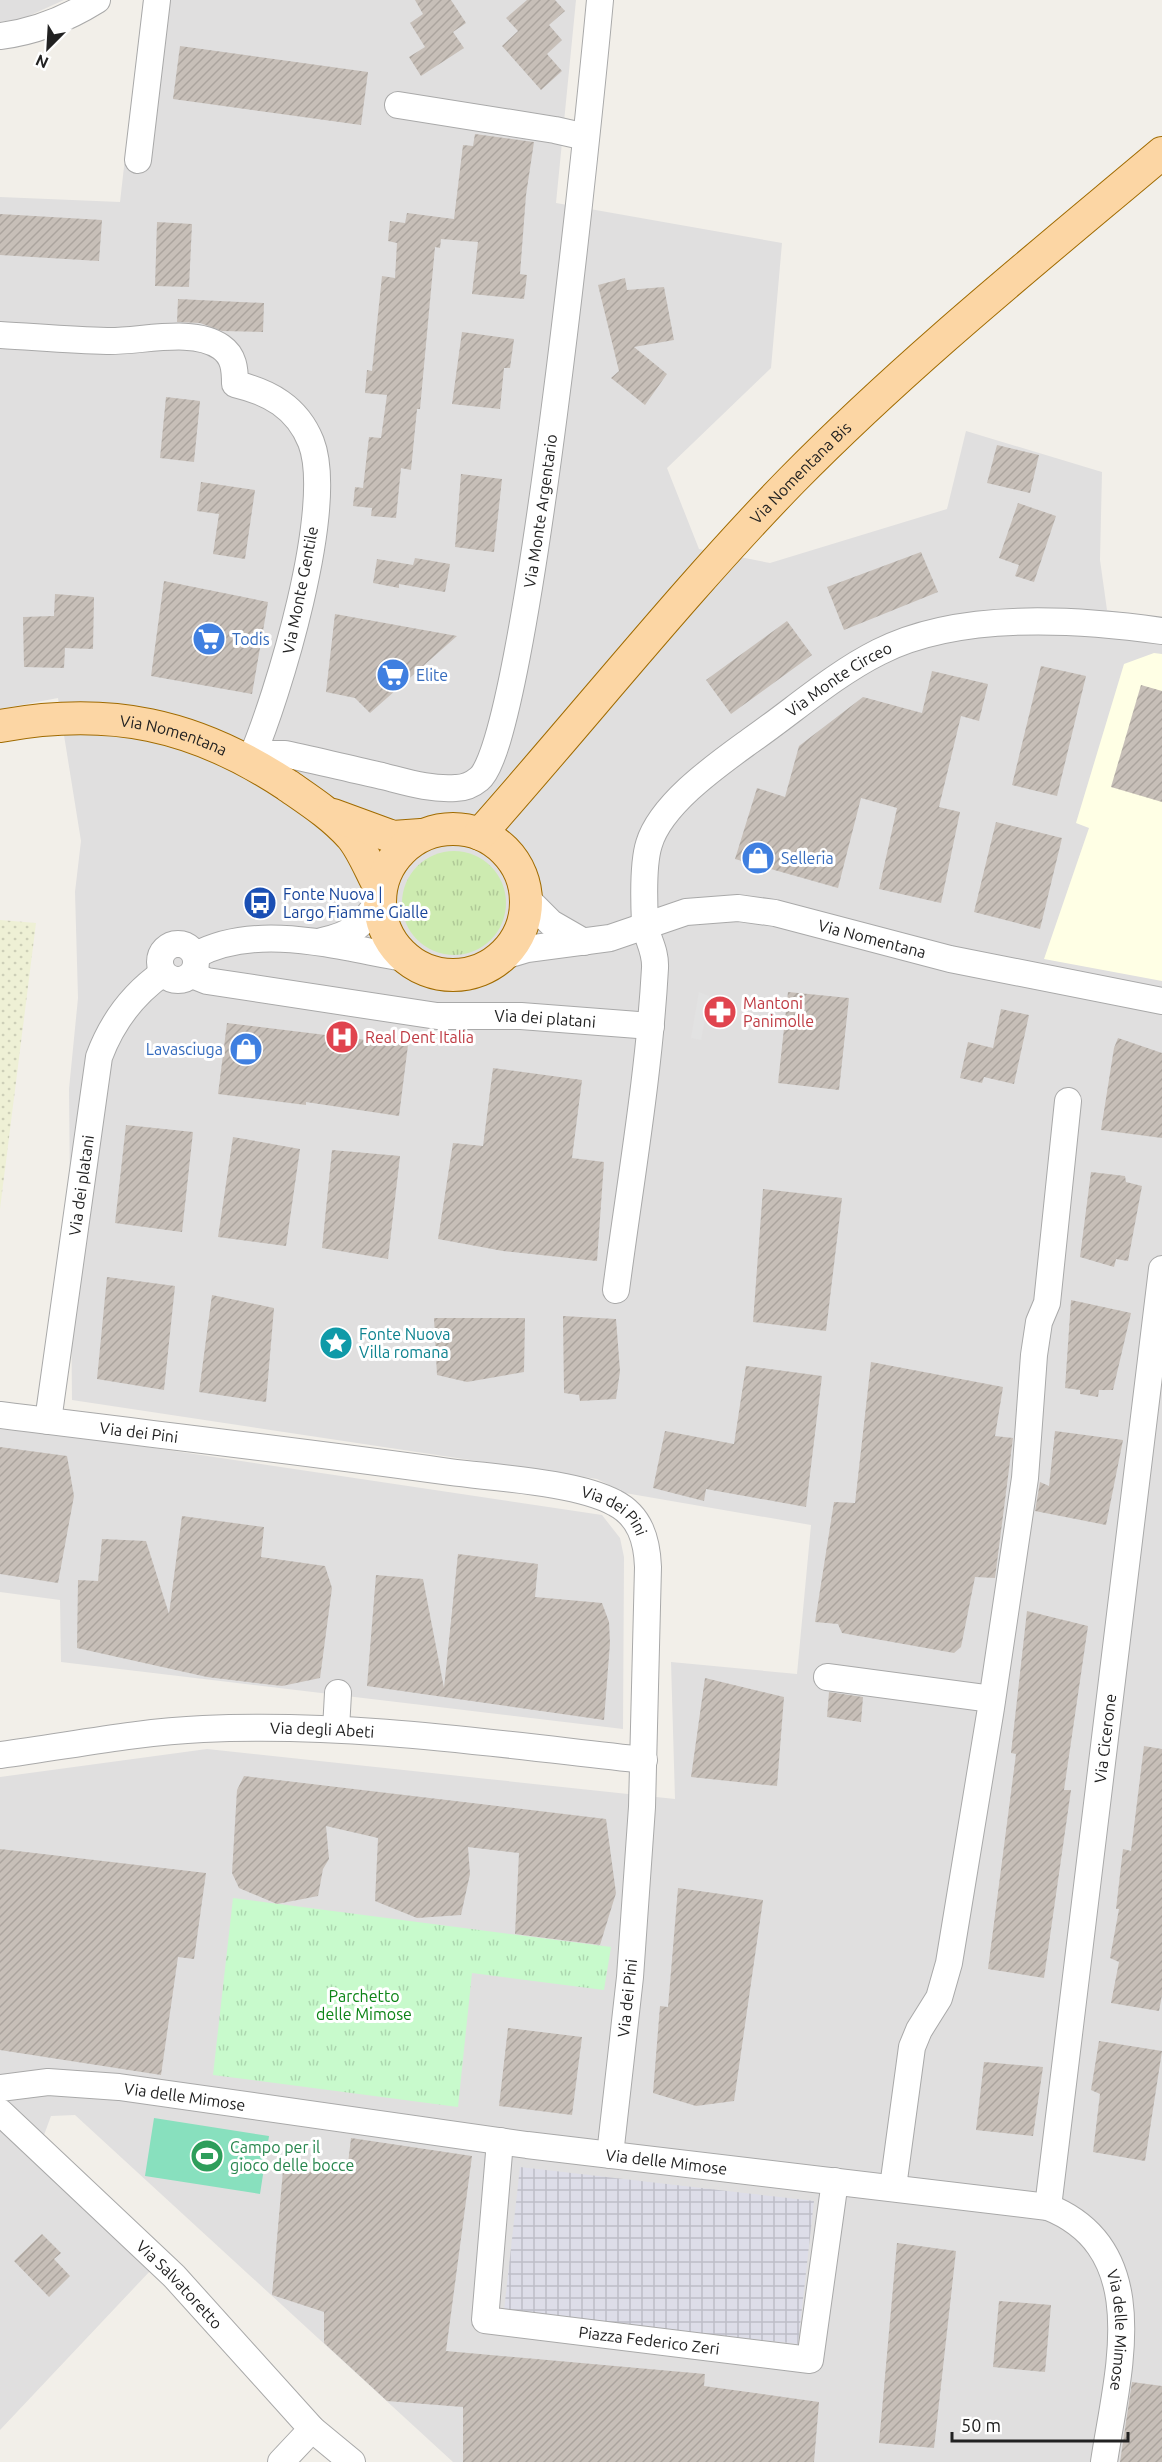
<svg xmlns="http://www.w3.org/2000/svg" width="1162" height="2462" font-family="Ubuntu,sans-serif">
<defs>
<pattern id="farmland-dots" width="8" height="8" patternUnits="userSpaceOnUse" patternTransform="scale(1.5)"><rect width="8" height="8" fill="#eef0d5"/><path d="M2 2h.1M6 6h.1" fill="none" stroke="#ccceb7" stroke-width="1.8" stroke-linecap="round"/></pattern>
<pattern id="grass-tufts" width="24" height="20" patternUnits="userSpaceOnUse" patternTransform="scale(1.5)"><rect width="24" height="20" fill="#cdebb0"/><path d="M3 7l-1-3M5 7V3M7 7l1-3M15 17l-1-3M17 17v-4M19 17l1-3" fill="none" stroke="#b0c997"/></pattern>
<pattern id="park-tufts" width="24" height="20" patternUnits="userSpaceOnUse" patternTransform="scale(1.5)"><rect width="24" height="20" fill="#c8facc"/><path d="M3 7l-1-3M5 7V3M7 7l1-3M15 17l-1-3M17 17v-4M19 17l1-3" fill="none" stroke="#acd6af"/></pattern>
<pattern id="plaza-grid" width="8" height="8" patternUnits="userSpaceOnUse" patternTransform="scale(1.5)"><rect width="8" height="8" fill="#dddde8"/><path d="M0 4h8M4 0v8" fill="none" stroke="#bdbdc7"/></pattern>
<pattern id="building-hatch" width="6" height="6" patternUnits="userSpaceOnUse" patternTransform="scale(1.5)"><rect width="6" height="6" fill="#c7bfb8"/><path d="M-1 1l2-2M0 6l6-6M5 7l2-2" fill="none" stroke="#aba49e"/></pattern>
</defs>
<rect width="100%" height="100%" fill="#f2efe9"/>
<g fill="#e0dfdf">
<path d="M0,0H64L22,19L0,22Z"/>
<path d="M143,0H576L556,203L782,243L771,368L667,468L699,549L770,563L947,509L966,431L1102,472L1100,560L1107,610L1162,619V2462H453L75,2115L51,2116L44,2135L167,2253L0,2430V1777L207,1749L675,1799L671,1662L797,1674L811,1525L625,1493L597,1479L72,1400L69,1089L78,998L75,892L81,841L58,698L0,709V197L120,202Z"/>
<path d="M0,1429L94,1439L602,1515L620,1538L624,1557L623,1729L61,1662L60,1600L0,1592Z"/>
</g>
<path fill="#ffffe5" d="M1154,653L1162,654V981L1044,959L1089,828L1076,823L1124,664Z"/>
<path fill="url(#farmland-dots)" d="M0,920L36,923L0,1209Z"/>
<circle fill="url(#grass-tufts)" cx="454" cy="903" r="52"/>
<path fill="url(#park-tufts)" d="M233,1898L611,1947L604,1990L472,1973L458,2107L213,2075Z"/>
<path fill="#88e0be" d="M154,2118L269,2136L260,2194L145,2176Z"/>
<path fill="#e2e2e2" d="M699,992L709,996L701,1040L691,1038Z"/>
<path fill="url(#plaza-grid)" d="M520,2167L814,2201L798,2344L504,2311Z"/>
<g fill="url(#building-hatch)">
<path d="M415,0H451L466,23L453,32L464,48L421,76L409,57L425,47L410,23L423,14Z"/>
<path d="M527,0H555L565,11L549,25L562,40L547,54L562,71L541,90L502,46L518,31L506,18Z"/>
<path d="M180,46L368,72L361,125L173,99Z"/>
<path d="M475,134L534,142L526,195L520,274L527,275L524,299L472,294L478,242L441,239L440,248L435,247L420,409H417L411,470L401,468L396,518L371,516L372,508L353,506L355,487L363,488L369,437L381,438L387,395L365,393L367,370L372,371L382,276L395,278L397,243L388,241L390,221L405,223L407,213L454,219L463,145L473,146Z"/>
<path d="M0,214L102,220L99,261L0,255Z"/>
<path d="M157,222L192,224L189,287L155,286Z"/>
<path d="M625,278L627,290L664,287L674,340L634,347L667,374L645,405L611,378L619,371L598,285Z"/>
<path d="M178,299L264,303L263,332L222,331L200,323L177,322Z"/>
<path d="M462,332L514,339L510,368H504L500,409L452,404Z"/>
<path d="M166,397L200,401L194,462L160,458Z"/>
<path d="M997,445L1039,455L1030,493L987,483Z"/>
<path d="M461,474L502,479L494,552L455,547Z"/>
<path d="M201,482L255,490L245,559L213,554L219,514L197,511Z"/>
<path d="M1018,503L1056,516L1034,582L1015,576L1019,565L999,558Z"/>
<path d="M921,552L938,592L844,630L827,587Z"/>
<path d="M415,558L450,564L445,592L399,584V588L373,583L377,559L413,565Z"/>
<path d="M164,581L268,602L252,694L151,676Z"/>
<path d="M55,594L94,597L93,649L65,648L64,668L24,667L23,617L54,616Z"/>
<path d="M335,614L457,636L370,713L355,698L326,692Z"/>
<path d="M787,621L812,655L731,714L706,680Z"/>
<path d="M1041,666L1086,676L1057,796L1012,785Z"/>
<path d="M932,671L988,684L979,721L961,716L939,807L960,812L941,903L879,889L897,808L861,798L838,888L735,859L757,788L785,797L799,746L863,697L922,713Z"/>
<path d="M1141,685L1162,691V802L1111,787Z"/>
<path d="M996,822L1062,838L1040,929L974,912Z"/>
<path d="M788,992L849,998L839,1090L778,1083Z"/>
<path d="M1001,1009L1029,1015L1014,1084L984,1077L982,1083L960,1078L968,1042L993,1048Z"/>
<path d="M227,1023L408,1045L399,1116L306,1102V1105L218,1094Z"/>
<path d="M1118,1038L1162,1053V1138L1101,1130L1114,1048Z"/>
<path d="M493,1068L582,1080L572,1158L604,1162L597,1261L503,1251L438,1239L453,1143L483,1146Z"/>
<path d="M126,1125L193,1132L182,1232L115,1223Z"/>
<path d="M233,1137L300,1149L286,1246L218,1237Z"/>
<path d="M332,1150L400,1156L388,1259L322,1248Z"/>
<path d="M1091,1172L1125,1176L1126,1182L1142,1186L1128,1261L1116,1259L1114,1267L1080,1257Z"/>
<path d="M763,1189L842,1198L826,1331L753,1322Z"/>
<path d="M107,1277L175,1286L164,1390L97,1379Z"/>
<path d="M212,1295L274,1308L266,1402L199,1392Z"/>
<path d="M1071,1300L1131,1313L1113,1390H1099L1098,1397L1080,1394V1390L1065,1388Z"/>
<path d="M563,1316L616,1319L620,1371L616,1399L580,1401L579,1395L564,1393Z"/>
<path d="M434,1318H525L524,1372L467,1382L437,1375Z"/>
<path d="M871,1362L1003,1387L995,1436L1013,1438L995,1578L975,1577L961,1647L954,1653L842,1633L838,1624L815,1622L834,1502L855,1503Z"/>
<path d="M746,1366L822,1376L806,1507L706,1489L704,1501L653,1488L665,1431L734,1444Z"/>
<path d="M1055,1431L1123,1440L1106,1525L1035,1511L1040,1482L1049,1486Z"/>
<path d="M0,1447L67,1456L74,1496L58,1583L0,1574Z"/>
<path d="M182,1516L264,1527L261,1557L325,1566L332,1588L320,1678L282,1686L207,1677L77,1648L78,1580L98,1581L102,1539L146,1541L169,1614Z"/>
<path d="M458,1554L538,1564L535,1597L602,1603L609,1622L610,1643L604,1720L367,1686L376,1575L423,1579L444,1688Z"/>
<path d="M1027,1611L1088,1626L1064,1790H1071L1044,1978L988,1969L1016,1754L1011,1753Z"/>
<path d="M705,1678L784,1697L777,1786L691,1777Z"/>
<path d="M829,1692L863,1697L861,1722L827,1717Z"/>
<path d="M1144,1746L1162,1749V1995L1159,2011L1111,2003L1119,1962L1110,1958L1119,1909H1116L1123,1849L1131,1851Z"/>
<path d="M244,1776L606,1819L616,1893L600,1945L515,1934L519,1853L468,1847L470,1874L461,1915L417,1918L375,1901L378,1838L326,1826L329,1859L323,1869L318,1896L277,1904L239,1888L232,1873L237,1790Z"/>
<path d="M0,1849L206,1873L194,1959L178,1957L161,2075L0,2050Z"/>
<path d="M678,1888L763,1900L734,2101L696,2106L653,2093L660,2006L668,2007Z"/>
<path d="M508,2028L582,2037L572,2115L499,2106Z"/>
<path d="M1099,2041L1162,2051L1145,2161L1093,2152L1100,2094L1091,2090Z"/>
<path d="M984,2062L1043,2067L1033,2136L976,2130Z"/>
<path d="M351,2138L472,2156L446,2351L705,2374L704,2386L819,2402L814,2462H463V2407L387,2401L324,2343V2312L272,2295L284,2159L347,2172Z"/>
<path d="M42,2234L61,2253L54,2259L70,2276L49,2297L14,2261Z"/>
<path d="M897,2243L956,2251L934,2448L879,2443Z"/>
<path d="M999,2301L1051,2305L1045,2372L993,2367Z"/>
<path d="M1132,2382L1162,2386V2462H1120Z"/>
</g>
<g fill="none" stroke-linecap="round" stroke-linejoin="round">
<g stroke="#a9a9a9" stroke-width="28">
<g id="minor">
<path d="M0,36C34,32 68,18 97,0"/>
<path d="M398,105L555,130L586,137"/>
<path d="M138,160L157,0"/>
<path d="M0,335C36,337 71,340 107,341C140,342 193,327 221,347C234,356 235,369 235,384C269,392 297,407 311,442C336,506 278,697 250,761"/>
<path id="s1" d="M250,761L271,754H285C318,761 350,769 382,776C406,782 431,790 456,788C464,788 473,784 479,779C527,743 591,98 600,0"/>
<path d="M526,898L551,923L584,942"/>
<path d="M322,941C351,935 364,925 379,900"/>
<circle cx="178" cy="962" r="18"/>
<path d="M196,955C258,922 339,947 404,958"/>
<path id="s2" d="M504,956L527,949L610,938L686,912L738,908L775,913L950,959L1162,1001"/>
<path id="s3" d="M192,975L207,981L437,1016H521L651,1026"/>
<path id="s4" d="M616,1290C630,1183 649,1076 655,968C656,949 646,938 645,923C644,902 643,863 649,844C661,804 717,765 750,741C792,712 833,675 879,652C959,611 1076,619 1162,631"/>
<path id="s5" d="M0,1415C150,1434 300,1451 450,1472C495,1478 577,1482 615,1503C640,1516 647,1540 648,1567L642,1807L630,1977L610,2155"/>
<path id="s6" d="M48,1421L99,1057C112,1022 133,994 163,973"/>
<path d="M827,1677L992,1699"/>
<path d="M336,1729L338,1693"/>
<path id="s7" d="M0,1755C68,1746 135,1732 203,1729C351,1722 497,1744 644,1760"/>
<path id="s8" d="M0,2088L48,2082L119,2087L527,2145L1048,2207C1155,2250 1117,2374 1104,2462"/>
<path id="s9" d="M0,2112L174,2276L312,2429L352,2462"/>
<path id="s10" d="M500,2141L485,2320L810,2360L835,2181"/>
<path d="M893,2187L912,2047L919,2030L939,1998L949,1963L991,1708L1025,1478L1034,1355L1039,1322L1047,1303L1068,1101"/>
<path id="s11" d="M1048,2207L1162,1269"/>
<path d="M281,2462L312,2429"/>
</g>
</g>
<g stroke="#a06b00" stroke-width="34">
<g id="major">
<path id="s12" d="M0,726C109,706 195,724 287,785C310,801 332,815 351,836C363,850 371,872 380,888"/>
<path d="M333,815L393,837L421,835"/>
<circle cx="453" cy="902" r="73"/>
<path id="s13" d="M480,834C584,717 682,593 791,481C907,363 1036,259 1162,153"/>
</g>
</g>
<use href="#minor" stroke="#fff" stroke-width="26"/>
<use href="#major" stroke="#fcd6a4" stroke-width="32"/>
</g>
<defs>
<g id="supermarket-disc" transform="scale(1.725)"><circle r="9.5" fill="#3f7fe0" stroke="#fff"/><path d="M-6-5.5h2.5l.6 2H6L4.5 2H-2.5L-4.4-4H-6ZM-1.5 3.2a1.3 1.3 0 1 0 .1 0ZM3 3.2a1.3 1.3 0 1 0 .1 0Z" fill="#fff"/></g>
<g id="shop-disc" transform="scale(1.725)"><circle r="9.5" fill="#3f7fe0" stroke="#fff"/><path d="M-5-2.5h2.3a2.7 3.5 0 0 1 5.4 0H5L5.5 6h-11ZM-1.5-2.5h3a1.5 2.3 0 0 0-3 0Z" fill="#fff"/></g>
<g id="bus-disc" transform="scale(1.725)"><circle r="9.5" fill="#1a4fb4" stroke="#fff"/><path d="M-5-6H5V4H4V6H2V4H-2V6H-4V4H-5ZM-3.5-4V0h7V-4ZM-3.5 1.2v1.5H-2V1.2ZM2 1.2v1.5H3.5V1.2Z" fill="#fff"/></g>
<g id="pharmacy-disc" transform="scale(1.725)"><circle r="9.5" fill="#e0444e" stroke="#fff"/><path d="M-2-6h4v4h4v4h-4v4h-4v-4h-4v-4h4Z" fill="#fff"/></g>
<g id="hospital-disc" transform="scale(1.725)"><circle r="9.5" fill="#e0444e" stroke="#fff"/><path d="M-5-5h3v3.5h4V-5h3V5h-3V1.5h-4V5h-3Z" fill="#fff"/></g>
<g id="sight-disc" transform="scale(1.725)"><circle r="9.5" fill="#0f9aa8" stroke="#fff"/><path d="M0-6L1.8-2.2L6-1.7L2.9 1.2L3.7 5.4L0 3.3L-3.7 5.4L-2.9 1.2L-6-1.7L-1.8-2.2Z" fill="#fff"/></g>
<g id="stadium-disc" transform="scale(1.725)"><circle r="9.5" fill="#2e9e5b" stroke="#fff"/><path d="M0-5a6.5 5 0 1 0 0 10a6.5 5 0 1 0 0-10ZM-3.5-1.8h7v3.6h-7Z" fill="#fff"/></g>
</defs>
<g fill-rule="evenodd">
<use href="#supermarket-disc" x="209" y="639"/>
<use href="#supermarket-disc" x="393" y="675"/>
<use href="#shop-disc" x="758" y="858"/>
<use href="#bus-disc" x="260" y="903"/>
<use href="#pharmacy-disc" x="720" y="1012"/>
<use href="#hospital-disc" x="342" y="1037"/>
<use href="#shop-disc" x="246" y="1049"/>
<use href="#sight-disc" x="336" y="1343"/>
<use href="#stadium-disc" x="207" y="2156"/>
</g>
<g text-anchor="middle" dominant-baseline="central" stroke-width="6" stroke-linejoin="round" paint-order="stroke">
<g font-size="16" fill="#222" stroke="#fff">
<text stroke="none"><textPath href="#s13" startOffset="483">Via Nomentana Bis</textPath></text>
<text stroke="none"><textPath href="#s1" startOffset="513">Via Monte Argentario</textPath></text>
<text transform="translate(300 590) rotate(-79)">Via Monte Gentile</text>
<text stroke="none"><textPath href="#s4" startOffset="705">Via Monte Circeo</textPath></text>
<text stroke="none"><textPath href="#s12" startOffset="176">Via Nomentana</textPath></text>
<text stroke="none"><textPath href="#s2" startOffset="378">Via Nomentana</textPath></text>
<text stroke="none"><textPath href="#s3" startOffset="357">Via dei platani</textPath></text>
<text stroke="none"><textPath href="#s6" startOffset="238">Via dei platani</textPath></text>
<text stroke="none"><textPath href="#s5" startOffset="140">Via dei Pini</textPath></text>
<text stroke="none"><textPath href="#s5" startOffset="626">Via dei Pini</textPath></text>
<text stroke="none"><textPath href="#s7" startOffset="324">Via degli Abeti</textPath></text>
<text stroke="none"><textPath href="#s11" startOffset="472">Via Cicerone</textPath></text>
<text transform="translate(627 1998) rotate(-84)">Via dei Pini</text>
<text stroke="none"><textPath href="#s8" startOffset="186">Via delle Mimose</textPath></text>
<text stroke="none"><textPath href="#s8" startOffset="672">Via delle Mimose</textPath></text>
<text stroke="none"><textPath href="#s9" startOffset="249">Via Salvatoretto</textPath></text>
<text stroke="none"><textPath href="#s8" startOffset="1210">Via delle Mimose</textPath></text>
<text stroke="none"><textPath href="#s10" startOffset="345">Piazza Federico Zeri</textPath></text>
</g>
<g font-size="16" fill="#366cbe" stroke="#fff" text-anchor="start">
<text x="232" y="639">Todis</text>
<text x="416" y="675">Elite</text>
<text x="781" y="858">Selleria</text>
<text x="223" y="1049" text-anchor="end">Lavasciuga</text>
</g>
<g font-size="16" fill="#164399" stroke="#fff" text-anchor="start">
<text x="283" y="894">Fonte Nuova |<tspan x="283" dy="18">Largo Fiamme Gialle</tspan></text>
</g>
<g font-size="16" fill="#be3a42" stroke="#fff" text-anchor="start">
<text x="743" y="1003">Mantoni<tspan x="743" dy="18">Panimolle</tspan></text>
<text x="365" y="1037">Real Dent Italia</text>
</g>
<g font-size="16" fill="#0d838f" stroke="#fff" text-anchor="start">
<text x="359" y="1334">Fonte Nuova<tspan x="359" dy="18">Villa romana</tspan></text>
</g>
<g font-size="16" fill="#0c8416" stroke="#fff">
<text x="364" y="1996">Parchetto<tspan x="364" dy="18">delle Mimose</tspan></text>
</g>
<g font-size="16" fill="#27864d" stroke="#fff" text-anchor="start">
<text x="230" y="2147">Campo per il<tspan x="230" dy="18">gioco delle bocce</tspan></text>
</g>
</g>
<g transform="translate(48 48) rotate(204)" stroke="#ffffff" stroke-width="4.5" paint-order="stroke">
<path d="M0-4.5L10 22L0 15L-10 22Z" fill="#222222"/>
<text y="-9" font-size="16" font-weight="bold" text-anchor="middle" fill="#222222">N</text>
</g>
<path d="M952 2432v9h176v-9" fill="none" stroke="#222222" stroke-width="3"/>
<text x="961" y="2432" font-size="18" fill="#222222" stroke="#ffffff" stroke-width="4.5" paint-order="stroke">50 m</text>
</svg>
